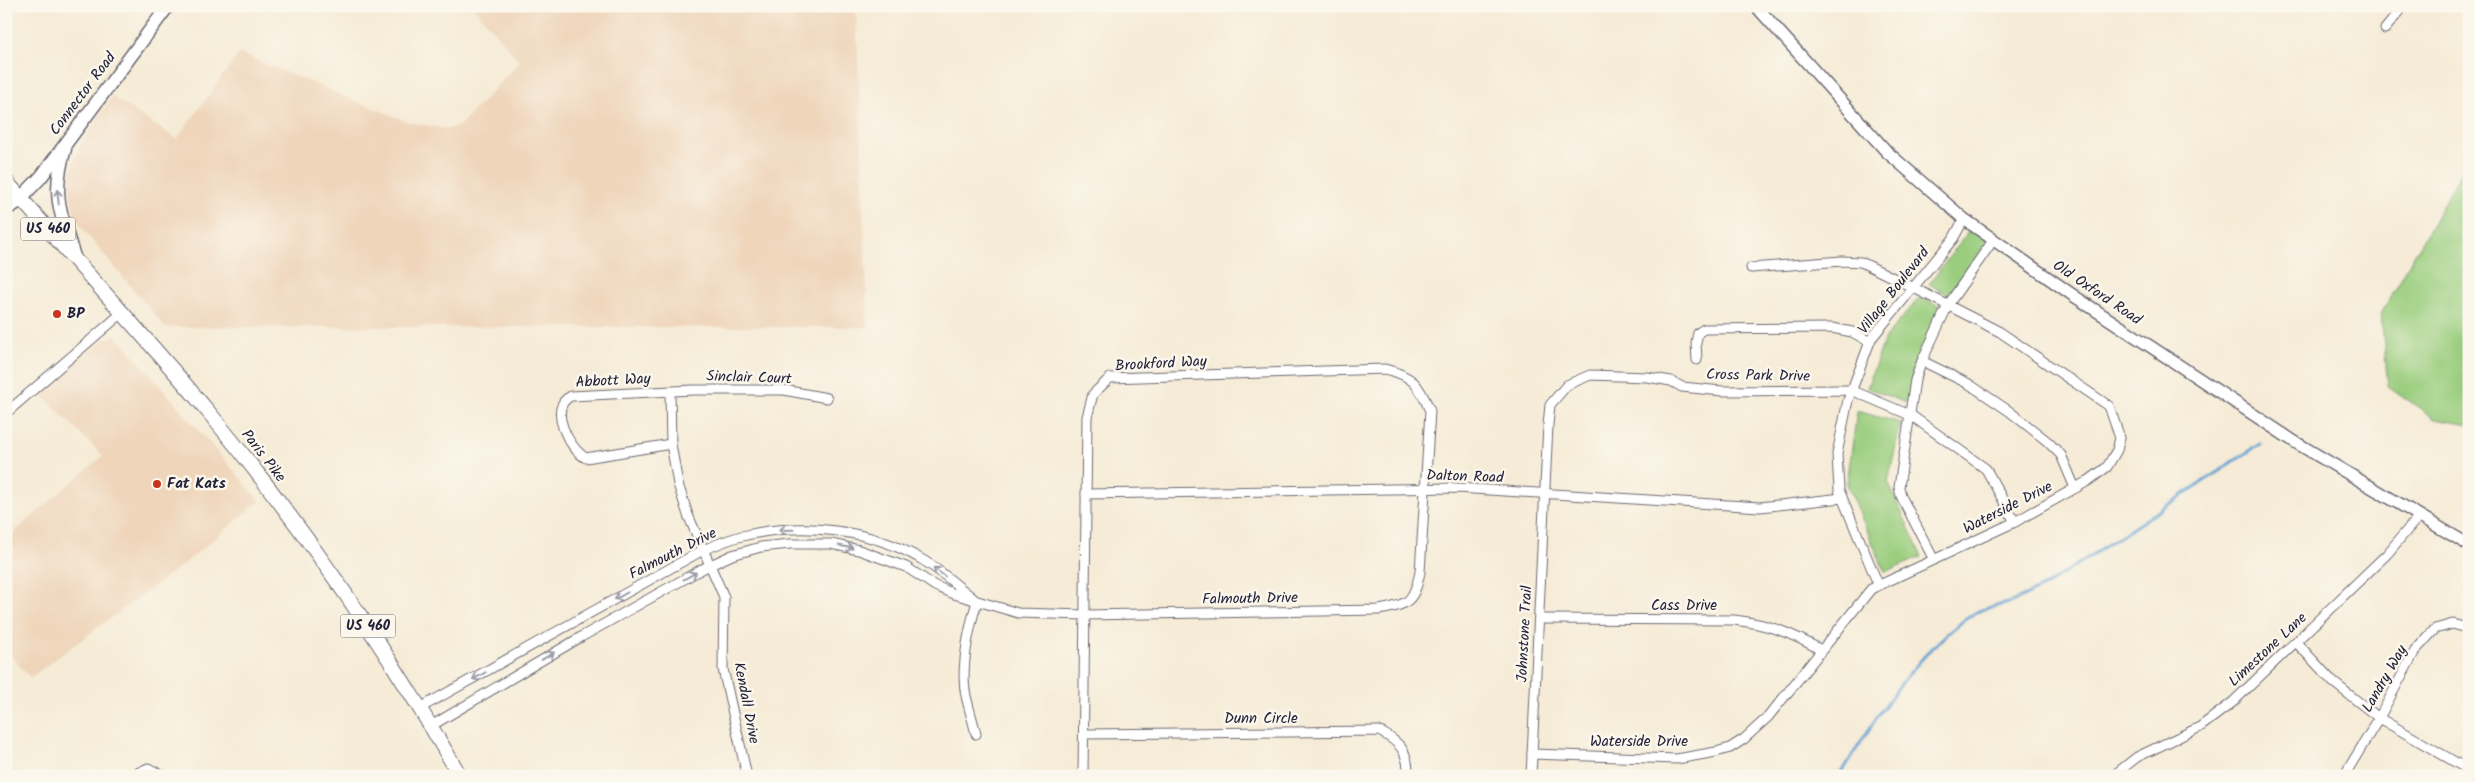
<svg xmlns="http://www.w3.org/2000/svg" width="2475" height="782" font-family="Kalam,sans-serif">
<rect width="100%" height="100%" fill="#fbf7ec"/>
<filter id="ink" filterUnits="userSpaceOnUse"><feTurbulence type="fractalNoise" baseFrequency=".02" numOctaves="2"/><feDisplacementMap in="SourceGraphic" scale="10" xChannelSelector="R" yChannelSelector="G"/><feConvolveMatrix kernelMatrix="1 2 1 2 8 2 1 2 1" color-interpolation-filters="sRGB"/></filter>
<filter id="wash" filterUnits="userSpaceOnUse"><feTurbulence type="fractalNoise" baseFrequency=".0096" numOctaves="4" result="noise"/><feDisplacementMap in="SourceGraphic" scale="20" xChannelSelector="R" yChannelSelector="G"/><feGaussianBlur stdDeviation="1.12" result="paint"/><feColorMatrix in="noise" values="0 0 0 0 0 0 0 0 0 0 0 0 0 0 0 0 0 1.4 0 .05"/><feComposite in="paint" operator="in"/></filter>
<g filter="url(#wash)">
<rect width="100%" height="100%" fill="#f5ebd6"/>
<g fill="#efd6bb">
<path d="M473,6H856L868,327H165L85,232L75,216L70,194L71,170L80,145L112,97L177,139L239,53L408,122L447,129L459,126L520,62Z"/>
<path d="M115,334L260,501L190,559L30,678L6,650V539L103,456L38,391L81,353Z"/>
</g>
<g fill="#9acd7e" stroke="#5e785c">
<path d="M2469,158V425L2435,419L2388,386L2381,314Z"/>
<path d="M1971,228L1988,240L1950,295L1929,284Z"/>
<path d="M1920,297L1942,307L1918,358L1906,403L1867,388L1885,338Z"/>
<path d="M1857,411L1901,423L1888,482L1922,557L1885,572L1847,484Z"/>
</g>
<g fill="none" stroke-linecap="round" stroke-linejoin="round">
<path stroke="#60a1d3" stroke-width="3" d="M1840,776C1874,719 1918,649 1975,613C1985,607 2000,606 2011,602C2023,598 2034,591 2045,586L2260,444"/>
</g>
</g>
<g filter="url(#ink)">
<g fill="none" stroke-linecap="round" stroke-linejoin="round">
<g stroke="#6c6871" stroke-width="11">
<g id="minor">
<path d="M2385,29L2404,6"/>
<path d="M1697,360L1696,343L1698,333L1704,329L1832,328L1852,332L1870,342"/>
<path d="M1922,361L1969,384L2009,411L2047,441L2061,455L2075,488"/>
<path d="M670,392L671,444L678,484L688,515L724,597L723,669L747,776"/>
<path d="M6,413L122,313"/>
<path d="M671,444L586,458C569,449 547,407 571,396L693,390H784L827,398"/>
<path d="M1086,494L1457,488L1760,507L1842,498"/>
<path d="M1934,560L1901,496L1899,487L1915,380L1922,361L1948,305L1994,239"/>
<path d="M1878,584L1839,490L1837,454L1848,400L1871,339L1953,239L1964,219"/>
<path d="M1540,619L1734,620C1769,624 1791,633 1821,650"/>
<path d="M2296,642L2333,682L2379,718L2469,770"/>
<path d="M420,708L703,550C715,545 729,539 742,536C801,522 868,528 921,559C939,569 956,585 973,598"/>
<path d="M431,726L581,637L702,569L732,555L761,547L790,544H831L859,550L906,567L935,586L954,594L1018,613L1084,615L1378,610C1408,605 1414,602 1420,572L1430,411C1419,384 1413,376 1385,369L1110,378L1093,394L1087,417L1083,776"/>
<path d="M976,734C973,721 969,709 966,696C960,668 969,629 977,601"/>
<path d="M1085,734L1379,731C1400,742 1409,752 1408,776"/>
<path d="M1532,754L1677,759L1716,752L1730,748L1744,739L1768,717L1871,589L2015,522L2088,481L2107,467L2117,450L2120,438L2109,406L2000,332L1914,288L1861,262L1842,261L1751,268"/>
<path d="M131,776L148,768L164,776"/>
<path d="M1531,776L1548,425L1550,405L1567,385L1590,375L1647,377L1671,381L1682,387L1722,391L1851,390L1912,416L1986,469L2015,522"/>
<path d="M2113,776L2137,757L2200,727L2233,702L2387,554L2419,516"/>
<path d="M2344,776L2379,718L2415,651L2435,629L2453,624L2469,629"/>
</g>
</g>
<g stroke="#6c6871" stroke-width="14">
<path id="tertiary" d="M1756,6L1887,152L1964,219L2077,298L2295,442L2469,545"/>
</g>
<g stroke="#6c6871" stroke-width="15">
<g id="secondary">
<path d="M65,149C50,196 62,216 75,260"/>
<path d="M21,198L41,177L168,6"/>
</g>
</g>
<g stroke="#6c6871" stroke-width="16">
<path id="primary" d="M6,181C73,260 145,335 211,415C304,528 387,649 460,776"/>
</g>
<g stroke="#6c6871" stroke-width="19">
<path id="motorway" d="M6,207L21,198"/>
</g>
<use href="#minor" stroke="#fff" stroke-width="9"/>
<use href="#tertiary" stroke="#fff" stroke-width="11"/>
<use href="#secondary" stroke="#fff" stroke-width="12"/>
<use href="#primary" stroke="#fff" stroke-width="14"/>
<use href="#motorway" stroke="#fff" stroke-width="16"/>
</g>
<defs><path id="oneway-shaft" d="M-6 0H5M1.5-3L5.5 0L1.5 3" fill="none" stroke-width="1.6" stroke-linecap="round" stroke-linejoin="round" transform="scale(1.25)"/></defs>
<g stroke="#9c9ca7">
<use href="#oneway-shaft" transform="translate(58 197) rotate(-96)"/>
<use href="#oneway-shaft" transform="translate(786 530) rotate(179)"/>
<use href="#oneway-shaft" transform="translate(846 547) rotate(12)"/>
<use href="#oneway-shaft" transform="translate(939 572) rotate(-143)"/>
<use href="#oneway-shaft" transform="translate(690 576) rotate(-29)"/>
<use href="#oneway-shaft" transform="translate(621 596) rotate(151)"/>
<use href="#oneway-shaft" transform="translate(548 656) rotate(-31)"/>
<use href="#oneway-shaft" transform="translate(479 676) rotate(151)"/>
</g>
</g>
<g fill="#c8321e" stroke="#fbf7ec" stroke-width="2">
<circle cx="57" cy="314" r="5"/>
<circle cx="157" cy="484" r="5"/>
</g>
<g text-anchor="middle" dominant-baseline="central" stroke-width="5" stroke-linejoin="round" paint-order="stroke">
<g fill="#fbf7ec" stroke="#636270" stroke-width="1">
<rect x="20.5" y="217.5" width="55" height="23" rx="4"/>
<rect x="340.5" y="614.5" width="55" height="23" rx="4"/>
</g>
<g font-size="14" font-weight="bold" fill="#22223b">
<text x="48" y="229">US 460</text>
<text x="368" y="626">US 460</text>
</g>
<g font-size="15" fill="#22223b" stroke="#fbf7ec">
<text transform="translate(83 94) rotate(-53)">Connector Road</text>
<text transform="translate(1894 291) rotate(-52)">Village Boulevard</text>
<text transform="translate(2097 293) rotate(34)">Old Oxford Road</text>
<text transform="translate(1161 364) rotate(-3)">Brookford Way</text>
<text transform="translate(1758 376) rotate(1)">Cross Park Drive</text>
<text transform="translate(749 378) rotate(2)">Sinclair Court</text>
<text transform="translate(613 381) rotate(-3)">Abbott Way</text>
<text transform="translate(263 456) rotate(52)">Paris Pike</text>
<text transform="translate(1465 477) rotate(2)">Dalton Road</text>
<text transform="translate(2008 508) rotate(-27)">Waterside Drive</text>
<text transform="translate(673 554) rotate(-27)">Falmouth Drive</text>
<text transform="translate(1250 599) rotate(-1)">Falmouth Drive</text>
<text x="1684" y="606">Cass Drive</text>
<text transform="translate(1525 634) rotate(-87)">Johnstone Trail</text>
<text transform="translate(2268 650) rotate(-43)">Limestone Lane</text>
<text transform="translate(2385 679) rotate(-60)">Landry Way</text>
<text transform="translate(746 703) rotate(79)">Kendall Drive</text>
<text x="1261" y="719">Dunn Circle</text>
<text x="1639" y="742">Waterside Drive</text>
</g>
<g font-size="15" font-weight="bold" fill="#22223b" stroke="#fbf7ec" text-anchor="start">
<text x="67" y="314">BP</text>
<text x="167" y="484">Fat Kats</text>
</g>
</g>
<rect width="2475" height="782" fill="none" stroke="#fbf7ec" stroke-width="25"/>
</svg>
